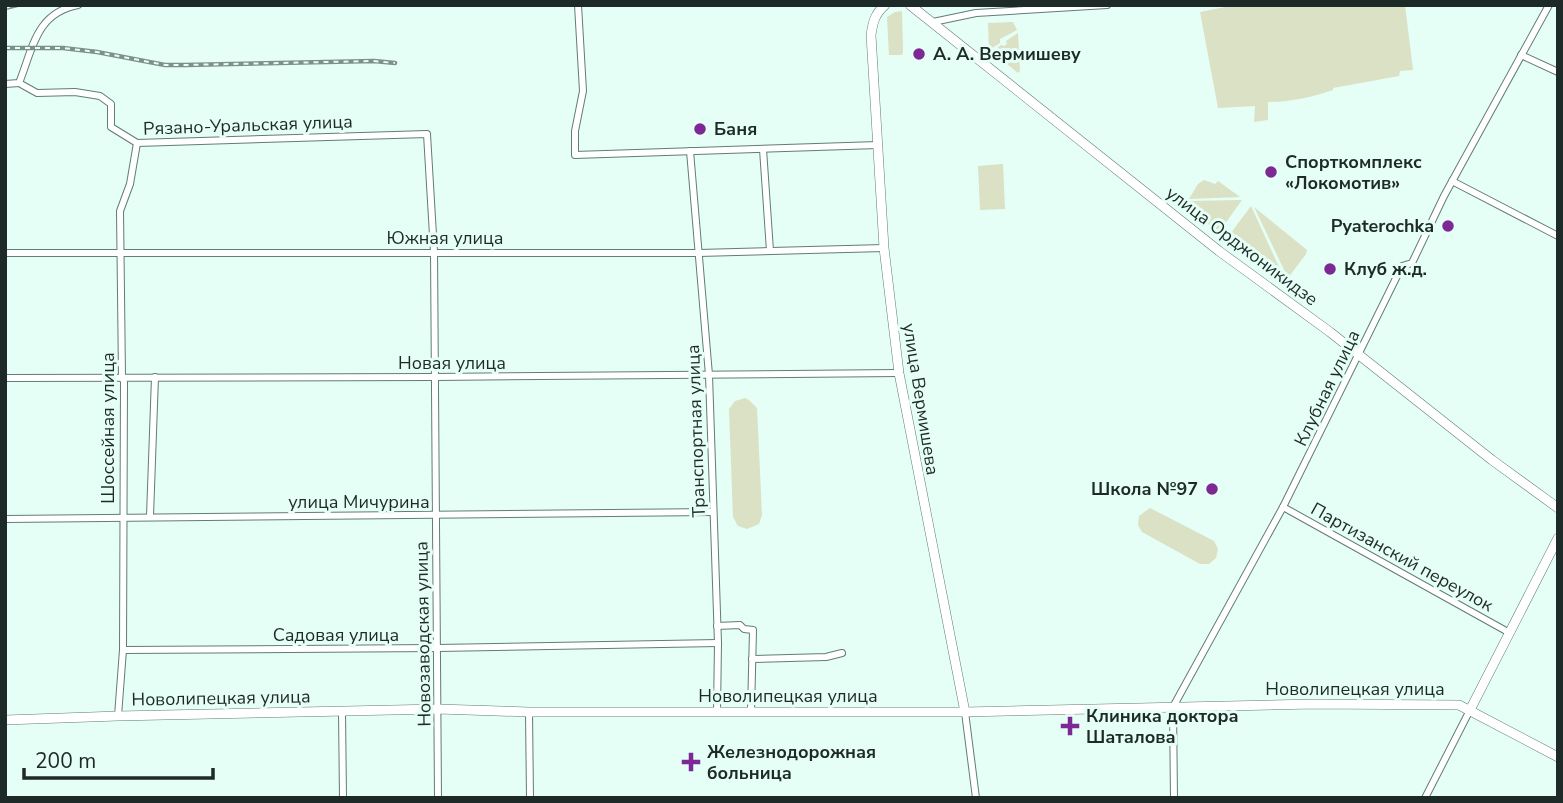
<svg xmlns="http://www.w3.org/2000/svg" width="1563" height="803" font-family="'Nunito Sans',sans-serif">
<rect width="100%" height="100%" fill="#e5fef6"/>
<g fill="#dae1c5">
<path d="M1236,5H1405L1413,70L1400,71L1399,76L1333,88V90C1312,97 1291,102 1268,102V120L1254,122L1255,106L1218,108L1200,12Z"/>
<path d="M902,11L903,52L902,55H889L887,17L895,12Z"/>
<path d="M1013,22L1017,30L1000,39V43L989,50L988,23Z"/>
<path d="M1018,33L1020,71L1018,73L992,52L1001,45L1004,46L1007,44L1006,41Z"/>
<path d="M1003,164L1005,209L980,210L978,166Z"/>
<path d="M1204,180L1215,184L1218,181L1240,197L1189,199L1198,184Z"/>
<path d="M1242,200L1219,232L1186,208V205L1188,201Z"/>
<path d="M1251,206L1285,280L1227,238Z"/>
<path d="M1254,207L1307,250L1306,254L1288,278Z"/>
<path d="M745,398L749,400L757,408L762,515L759,524L747,529L738,526L733,517L729,409L735,401Z"/>
<path d="M1150,508L1214,541L1218,549L1216,558L1209,564H1200L1142,532L1138,525L1139,516Z"/>
</g>
<g fill="none" stroke-linecap="round" stroke-linejoin="round">
<g stroke="#617d75" stroke-width="8">
<g id="street">
<path d="M578,5L583,91L575,131V155L878,145"/>
<path d="M933,22L976,13L1107,5"/>
<path d="M1521,55L1558,72"/>
<path d="M19,83L37,93L75,92L100,96L111,104V127L137,143L427,134L434,252L438,798"/>
<path d="M5,84L19,83C33,48 36,13 78,5"/>
<path d="M763,149L770,251"/>
<path d="M690,151L709,375L718,643L717,711"/>
<path d="M1452,181L1558,236"/>
<path d="M5,253H699L884,248"/>
<path d="M5,378L434,377L899,373"/>
<path d="M1283,507L1508,632"/>
<path d="M150,516L155,377"/>
<path d="M5,519L713,512"/>
<path d="M717,626L740,625L744,629L753,630L751,712"/>
<path d="M123,650L437,648L718,643"/>
<path d="M752,659L826,657L842,653"/>
<path d="M342,711L343,798"/>
<path d="M529,712L530,798"/>
<path d="M965,712L976,798"/>
<path d="M118,716L123,650L124,382L122,376L120,211L130,184L137,143"/>
<path d="M1174,798L1173,707L1283,507L1402,266L1412,263L1444,196L1549,5"/>
<path d="M1425,798L1470,710"/>
</g>
</g>
<g stroke="#617d75" stroke-width="10">
<g id="secondary">
<path d="M885,5C875,14 873,21 871,35L884,248L899,373L965,712"/>
<path d="M910,5L1219,251L1330,332L1492,460L1558,508"/>
<path d="M1470,710L1558,538"/>
<path d="M5,720L118,716L438,709L529,712H965L1313,704L1459,705L1558,757"/>
</g>
</g>
<use href="#street" stroke="#fff" stroke-width="6"/>
<use href="#secondary" stroke="#fff" stroke-width="9"/>
<g stroke="#7e908a" stroke-width="4.5">
<g id="rail">
<path d="M5,8L17,5"/>
<path d="M5,48H63L97,52L165,65H185L374,61L395,63"/>
</g>
</g>
<use href="#rail" stroke="#e5fef6" stroke-width="2" stroke-dasharray="5" stroke-linecap="butt"/>
</g>
<g fill="#7e2896" stroke="#e5fef6" stroke-width="2.5">
<circle cx="919" cy="54" r="7"/>
<circle cx="700" cy="129" r="7"/>
<circle cx="1271" cy="172" r="7"/>
<circle cx="1448" cy="226" r="7"/>
<circle cx="1330" cy="269" r="7"/>
<circle cx="1212" cy="489" r="7"/>
<path d="M1066.5 715.5h7v7h7v7h-7v7h-7v-7h-7v-7h7z"/>
<path d="M687.5 751.5h7v7h7v7h-7v7h-7v-7h-7v-7h7z"/>
</g>
<g text-anchor="middle" dominant-baseline="central" stroke-width="6" stroke-linejoin="round" paint-order="stroke">
<g font-size="18" font-weight="bold" fill="#1e2a27" stroke="#e5fef6" text-anchor="start">
<text x="933" y="54">А. А. Вермишеву</text>
<text x="714" y="129">Баня</text>
<text x="1285" y="162">Спорткомплекс<tspan x="1285" dy="21">«Локомотив»</tspan></text>
<text x="1434" y="226" text-anchor="end">Pyaterochka</text>
<text x="1344" y="269">Клуб ж.д.</text>
<text x="1198" y="489" text-anchor="end">Школа №97</text>
<text x="1086" y="716">Клиника доктора<tspan x="1086" dy="21">Шаталова</tspan></text>
<text x="707" y="752">Железнодорожная<tspan x="707" dy="21">больница</tspan></text>
</g>
<g font-size="18" fill="#1e2a27" stroke="#e5fef6">
<text transform="translate(248 125) rotate(-2)">Рязано-Уральская улица</text>
<text x="445" y="238">Южная улица</text>
<text transform="translate(1242 246) rotate(37)">улица Орджоникидзе</text>
<text x="452" y="363">Новая улица</text>
<text transform="translate(1327 388) rotate(-64)">Клубная улица</text>
<text transform="translate(921 399) rotate(81)">улица Вермишева</text>
<text transform="translate(108 428) rotate(-90)">Шоссейная улица</text>
<text transform="translate(696 431) rotate(-92)">Транспортная улица</text>
<text x="359" y="502">улица Мичурина</text>
<text transform="translate(1402 557) rotate(29)">Партизанский переулок</text>
<text transform="translate(423 634) rotate(-91)">Новозаводская улица</text>
<text x="336" y="635">Садовая улица</text>
<text x="1355" y="689">Новолипецкая улица</text>
<text x="788" y="696">Новолипецкая улица</text>
<text transform="translate(221 698) rotate(-1)">Новолипецкая улица</text>
</g>
</g>
<rect width="1563" height="803" fill="none" stroke="#1e2a27" stroke-width="14"/>
<path d="M24 768v10h189v-10" fill="none" stroke="#1e2a27" stroke-width="3.5"/>
<text x="35" y="768" font-size="21" fill="#1e2a27" stroke="#e5fef6" stroke-width="5" paint-order="stroke">200 m</text>
</svg>
